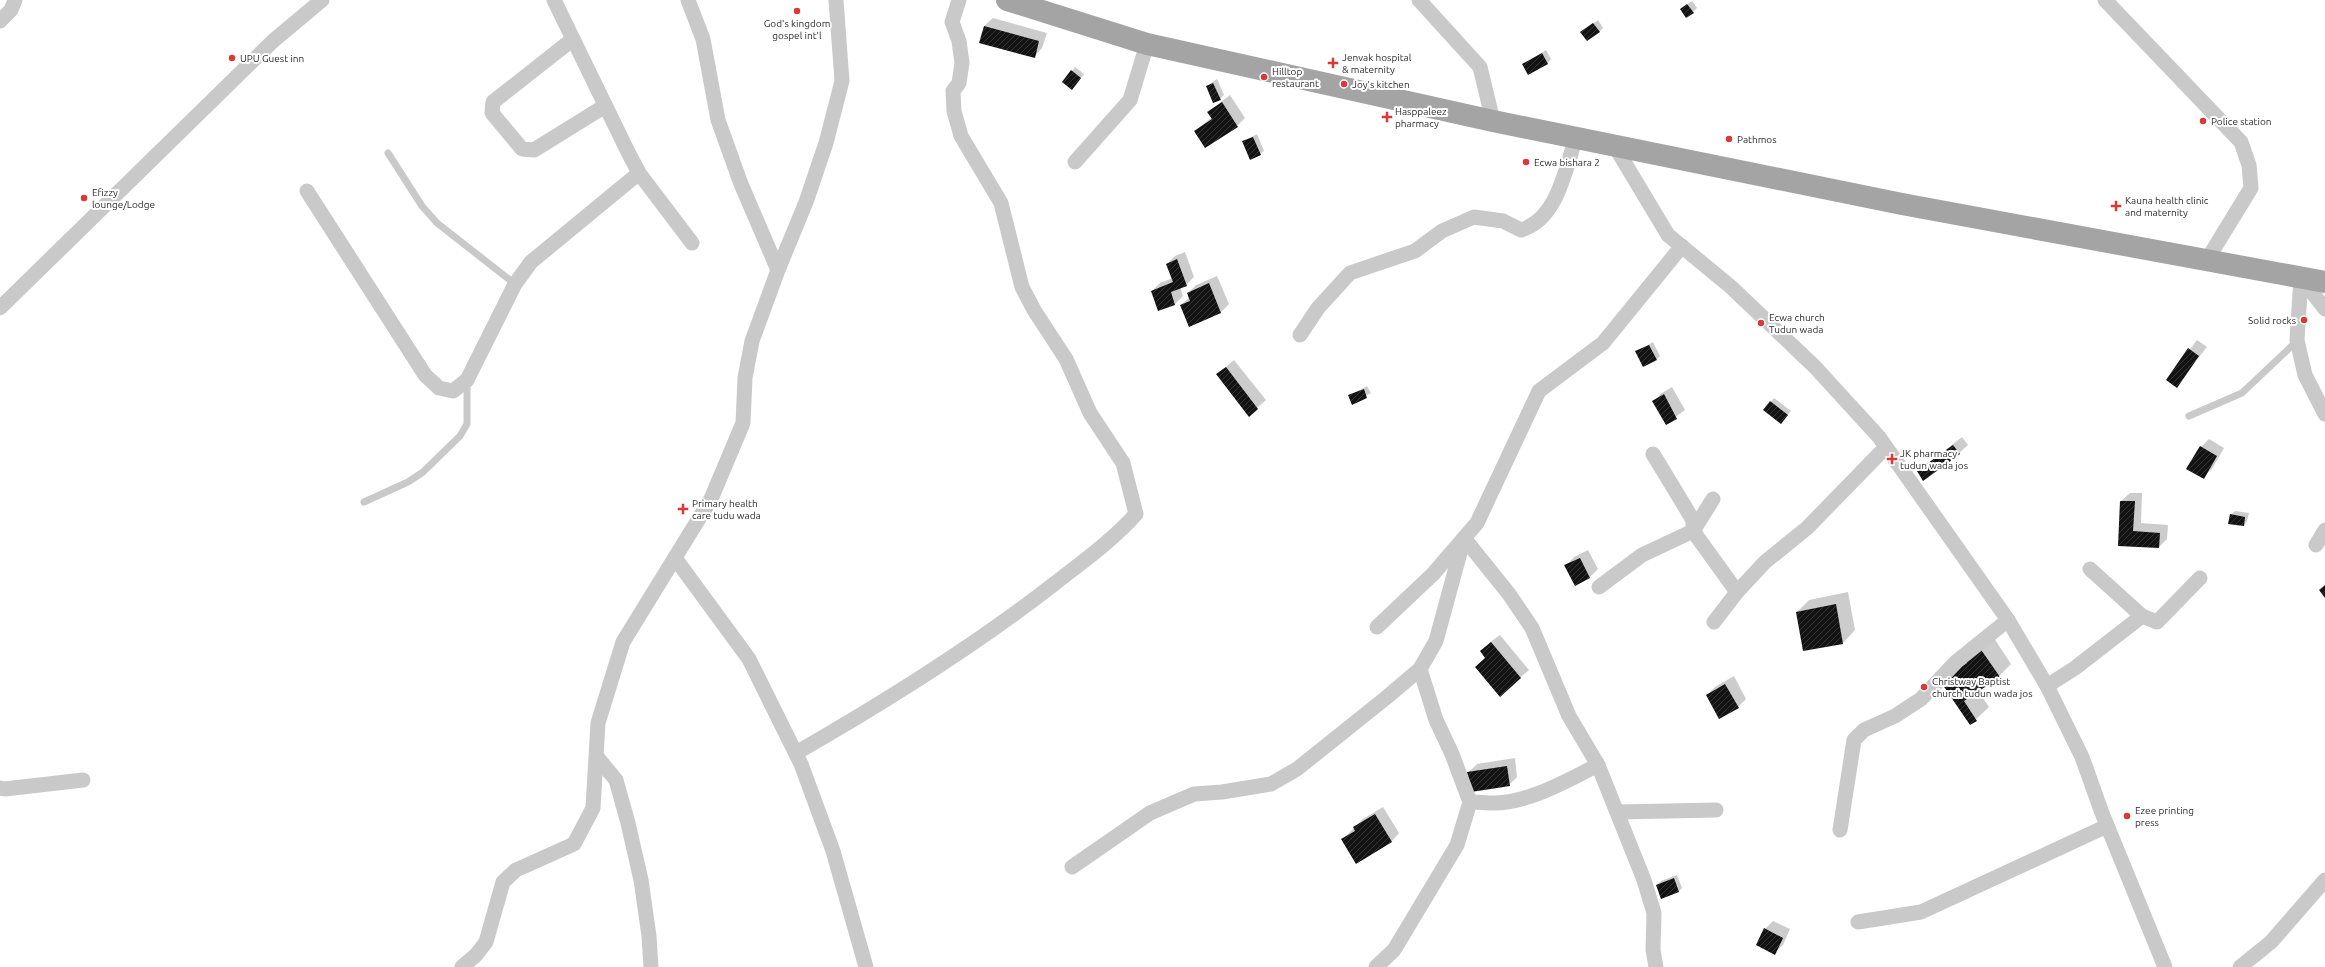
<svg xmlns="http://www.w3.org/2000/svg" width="2325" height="967" font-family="Ubuntu,sans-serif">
<defs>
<pattern id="building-hatch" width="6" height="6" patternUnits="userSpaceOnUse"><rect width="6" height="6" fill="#131313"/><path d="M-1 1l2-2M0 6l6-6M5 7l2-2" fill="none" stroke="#363636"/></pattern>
</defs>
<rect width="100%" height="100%" fill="#fff"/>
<g fill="#0003">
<path d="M1692,1L1697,8L1693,12L1681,9Z"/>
<path d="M993,18L1047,33L1042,48L1034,57L984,26Z"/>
<path d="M1598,20L1603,28L1599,32H1582Z"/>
<path d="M1546,50L1551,59L1548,63L1524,64Z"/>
<path d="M1075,67L1084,74L1076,85L1072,71Z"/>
<path d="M1217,79L1224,95L1220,99L1207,86Z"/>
<path d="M1230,95L1245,118L1237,126L1195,131L1212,117L1208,112Z"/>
<path d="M1257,134L1264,151L1260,154L1243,142Z"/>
<path d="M1185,252L1194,277L1186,285L1180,287L1183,296L1175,304L1159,310L1152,291L1160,283L1173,278L1167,264L1175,256Z"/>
<path d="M1217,276L1229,304L1221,312L1189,325L1181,305L1190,297L1188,293L1196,285Z"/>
<path d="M2197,340L2207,347L2176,386L2167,380Z"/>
<path d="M1653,342L1660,356L1656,360L1637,351Z"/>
<path d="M1234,360L1266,400L1249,415L1218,374Z"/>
<path d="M1367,386L1371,393L1352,403L1349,396Z"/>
<path d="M1672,387L1685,410L1666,424L1654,401L1662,393Z"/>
<path d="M1774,398L1791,411L1784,419L1764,410Z"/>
<path d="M1962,437L1968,445L1959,453L1918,471Z"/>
<path d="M2209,439L2224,448L2212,469L2203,477L2201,447Z"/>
<path d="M2130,493H2142L2141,523L2168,525L2167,539L2159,547L2119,545L2121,501Z"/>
<path d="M2235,511L2249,513L2247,521L2244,525L2231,515Z"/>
<path d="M1588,550L1598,569L1590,577L1575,584L1566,566L1574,557Z"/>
<path d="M1848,592L1855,630L1843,643L1797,612L1809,600Z"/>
<path d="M1988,629L2011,664L1999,676L1978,691L1989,707L1971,724L1942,681Z"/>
<path d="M1500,635L1529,670L1500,695L1486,657L1489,643Z"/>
<path d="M1734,676L1746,699L1738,707L1707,695L1715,687Z"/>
<path d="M1515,758L1517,777L1509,785L1468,773L1477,764Z"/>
<path d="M1383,807L1399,833L1391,842L1343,839L1363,819Z"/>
<path d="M1677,875L1682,888L1678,892L1657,885L1661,881Z"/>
<path d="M1773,921L1790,929L1783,945L1774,953L1765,929Z"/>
</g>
<g fill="url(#building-hatch)">
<path d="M1687,4L1694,13L1686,18L1680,9Z"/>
<path d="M1593,23L1600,32L1587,41L1580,32Z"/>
<path d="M984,26L1039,41L1035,58L979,43Z"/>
<path d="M1542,53L1548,64L1528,75L1522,64Z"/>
<path d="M1071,70L1081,78L1072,90L1062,82Z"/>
<path d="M1213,83L1221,100L1213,103L1206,86Z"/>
<path d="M1222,102L1238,127L1205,148L1194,131L1212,119L1207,112Z"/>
<path d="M1253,137L1261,155L1250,160L1242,141Z"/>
<path d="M1177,259L1187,286L1171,292L1175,305L1158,311L1151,291L1173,282L1166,264Z"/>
<path d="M1209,283L1221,313L1189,327L1180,305L1190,301L1187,293Z"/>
<path d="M1649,345L1657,360L1643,367L1635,351Z"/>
<path d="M2188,348L2199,356L2177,388L2166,380Z"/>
<path d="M1226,367L1258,409L1249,417L1216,374Z"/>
<path d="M1364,389L1367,398L1352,405L1348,395Z"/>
<path d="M1664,394L1677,419L1666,425L1652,401Z"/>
<path d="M1770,401L1788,415L1781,424L1763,410Z"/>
<path d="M1953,445L1960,454L1923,481L1917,471Z"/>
<path d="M2200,446L2217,456L2204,479L2186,469Z"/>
<path d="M2120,501H2135L2133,531L2160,533L2159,548L2118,546Z"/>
<path d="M2230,514L2245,517L2244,526L2228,524Z"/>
<path d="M1580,558L1590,578L1575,586L1564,565Z"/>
<path d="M2325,585V598L2319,590Z"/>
<path d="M1836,604L1843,644L1803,651L1796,612Z"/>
<path d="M1975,641L2000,677L1964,701L1977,721L1970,725L1940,681L1967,663L1959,652Z"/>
<path d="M1491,642L1521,678L1500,697L1475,667L1485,658L1480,651Z"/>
<path d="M1725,684L1739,708L1719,719L1706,695Z"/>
<path d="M1507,766L1510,786L1471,792L1467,772Z"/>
<path d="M1375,814L1392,842L1356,864L1341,839L1355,831L1353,827Z"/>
<path d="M1674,878L1679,892L1661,899L1656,885Z"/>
<path d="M1764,928L1783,938L1775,955L1756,945Z"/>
</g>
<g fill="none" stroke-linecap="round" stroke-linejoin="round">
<g stroke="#c9c9c9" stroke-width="7">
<path d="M388,153L422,206L437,223L515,284"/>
<path d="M2189,416L2242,393L2297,341"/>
<path d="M364,502L408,482L423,472L460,436L467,424V381"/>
</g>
<g stroke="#c9c9c9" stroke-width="15">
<path d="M554,0L628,152L639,173L692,243"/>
<path d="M1419,0L1480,67L1493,121"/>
<path d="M2105,0L2241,142L2249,165L2251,188L2207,260"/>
<path d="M0,21L11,10L15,0"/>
<path d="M573,39L493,102L492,113L522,149L534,150L605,106"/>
<path d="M1614,145L1668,235L1731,287L1815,367L1879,437L2008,620L2047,686L2082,757L2102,813L2165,967"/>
<path d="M1075,162L1130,100L1147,44"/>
<path d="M307,191L425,375L439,388L453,391L467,380L515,284L531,262L639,173"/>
<path d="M778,270L806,202L826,143L842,81L836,0"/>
<path d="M2301,278L2297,340L2305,375L2325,414"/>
<path d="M2301,278L2325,309"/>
<path d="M0,308L273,41L322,0"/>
<path d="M1300,335L1318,308L1350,273L1415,251L1442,231L1474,217L1503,221L1521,230C1558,219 1565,169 1576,138"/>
<path d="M1653,454L1693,520V531L1737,592"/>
<path d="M1464,538L1509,594L1532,628L1569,716L1598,765L1644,880L1654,913L1653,950L1656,967"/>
<path d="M2316,545L2325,530"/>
<path d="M675,558L749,659L801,764L833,851L866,967"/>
<path d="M2090,569L2142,616"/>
<path d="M1599,587L1642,555L1693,531L1713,499"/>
<path d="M1714,622L1737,592L1765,562L1807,528L1886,447"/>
<path d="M1377,627L1433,574L1477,523L1539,391L1603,343L1682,246"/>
<path d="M2047,686L2075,668L2142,616L2157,622L2200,578"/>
<path d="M796,753C885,702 972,648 1054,584C1082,562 1112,541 1136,514L1123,463L1090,413L1066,359L1034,310L1022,287L1001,203L961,136L954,111L953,91L959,83L962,63L959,41L952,22L959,0"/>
<path d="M597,757L616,780L628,823L641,880L649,936L651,967"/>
<path d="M0,788L5,789L83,780"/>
<path d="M1470,802C1478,802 1486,803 1495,803C1528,803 1569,780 1598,765"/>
<path d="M1618,812L1716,810"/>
<path d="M1840,830L1854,740L1864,730L1895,716L1921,699L1957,661L2008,620"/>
<path d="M1072,867L1150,813L1194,794L1222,792L1271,784L1297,769L1387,697L1420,669L1436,641L1464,538"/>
<path d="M1858,922L1921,912L2107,826"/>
<path d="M462,967L476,955L486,942L503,882L516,870L574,844L593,808L598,723L623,642L711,499L743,423L745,378L752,341L778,270L741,184L718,120L703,39L688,0"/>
<path d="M1376,967L1394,950L1457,845L1470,802L1452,754L1436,720L1420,669"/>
<path d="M2240,967L2271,942L2325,880"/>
</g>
<path stroke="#a4a4a4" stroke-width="22" d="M1007,0L1147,44L1493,121L1902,204L2325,282"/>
</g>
<g fill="#d93938" stroke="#fff" stroke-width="1.5">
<circle cx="797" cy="11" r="4"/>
<circle cx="232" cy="58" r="4"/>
<path d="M1331 57h4v4h4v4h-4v4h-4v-4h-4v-4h4z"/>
<circle cx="1264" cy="77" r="4"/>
<circle cx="1344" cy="84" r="4"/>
<path d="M1385 111h4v4h4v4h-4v4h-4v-4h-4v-4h4z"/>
<circle cx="2203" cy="121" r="4"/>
<circle cx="1729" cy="139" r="4"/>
<circle cx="1526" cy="162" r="4"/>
<circle cx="84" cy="198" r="4"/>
<path d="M2114 200h4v4h4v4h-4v4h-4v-4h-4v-4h4z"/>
<circle cx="2304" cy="320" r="4"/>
<circle cx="1761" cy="323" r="4"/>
<path d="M1890 453h4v4h4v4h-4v4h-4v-4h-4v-4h4z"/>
<path d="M681 503h4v4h4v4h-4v4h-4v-4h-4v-4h4z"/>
<circle cx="1924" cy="687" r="4"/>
<circle cx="2127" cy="816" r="4"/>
</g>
<g text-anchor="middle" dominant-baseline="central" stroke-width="4" stroke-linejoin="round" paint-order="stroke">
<g font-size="10" fill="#2c2c2c" stroke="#fff" text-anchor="start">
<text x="797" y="23" text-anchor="middle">God's kingdom<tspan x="797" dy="12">gospel int'l</tspan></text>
<text x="1342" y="57">Jenvak hospital<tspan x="1342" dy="12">&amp; maternity</tspan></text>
<text x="240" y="58">UPU Guest inn</text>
<text x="1272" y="71">Hilltop<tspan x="1272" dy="12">restaurant</tspan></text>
<text x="1352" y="84">Joy's kitchen</text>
<text x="1395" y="111">Hasppaleez<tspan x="1395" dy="12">pharmacy</tspan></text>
<text x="2211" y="121">Police station</text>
<text x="1737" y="139">Pathmos</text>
<text x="1534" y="162">Ecwa bishara 2</text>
<text x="92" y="192">Efizzy<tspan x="92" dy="12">lounge/Lodge</tspan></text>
<text x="2125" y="200">Kauna health clinic<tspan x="2125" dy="12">and maternity</tspan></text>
<text x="1769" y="317">Ecwa church<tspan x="1769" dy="12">Tudun wada</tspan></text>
<text x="2296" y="320" text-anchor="end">Solid rocks</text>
<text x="1900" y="453">JK pharmacy<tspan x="1900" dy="12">tudun wada jos</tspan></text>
<text x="692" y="503">Primary health<tspan x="692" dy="12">care tudu wada</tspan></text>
<text x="1932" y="681">Christway Baptist<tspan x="1932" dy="12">church tudun wada jos</tspan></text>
<text x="2135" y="810">Ezee printing<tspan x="2135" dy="12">press</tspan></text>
</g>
</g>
</svg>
